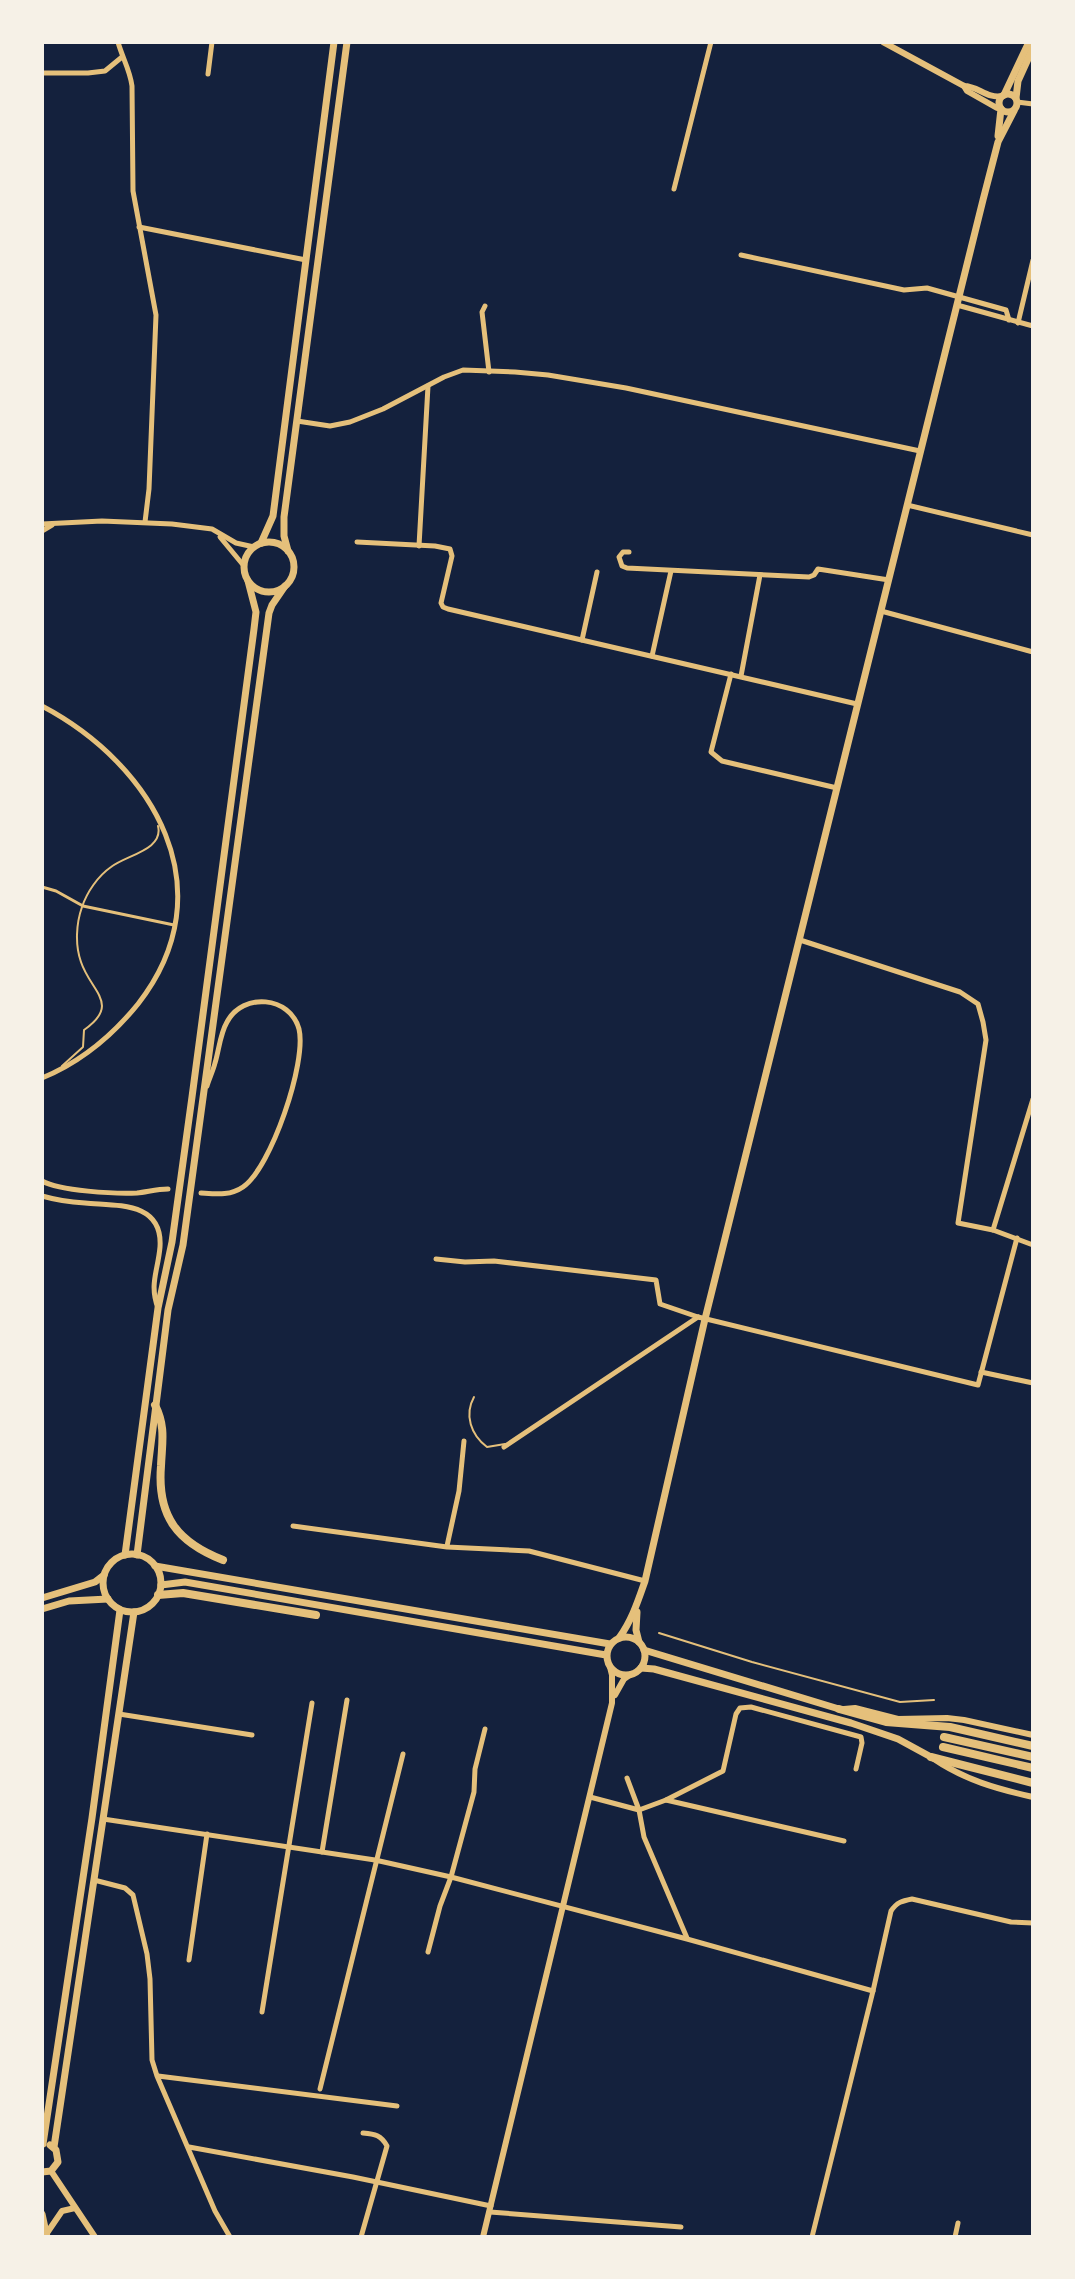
<svg xmlns="http://www.w3.org/2000/svg" width="1075" height="2279" font-family="Arial,sans-serif">
<rect width="100%" height="100%" fill="#14213d"/>
<g fill="none" stroke-linecap="round" stroke-linejoin="round">
<g stroke="#e5c07b" stroke-width="2">
<path d="M62,1066L83,1047L84,1030C121,1004 91,992 81,962C75,945 76,924 82,907C87,892 98,876 111,867C126,855 164,850 158,826"/>
<path d="M474,1397C464,1415 471,1435 487,1447L505,1444"/>
<path d="M659,1633L752,1662L900,1702L934,1700"/>
</g>
<path stroke="#e5c07b" stroke-width="3" d="M42,887L56,891L83,906L174,925"/>
<g stroke="#e5c07b" stroke-width="5">
<path d="M118,42C122,57 130,70 132,86L133,191L156,315L149,489L145,522"/>
<path d="M42,73H88L105,71L122,57"/>
<path d="M208,74L212,42"/>
<path d="M1017,102L1033,104"/>
<path d="M674,189L711,42"/>
<path d="M139,227L306,260"/>
<path d="M741,255L904,290L927,288L1006,310L1009,320"/>
<path d="M957,305L1033,326"/>
<path d="M485,306L482,312L489,372"/>
<path d="M1018,323L1033,260"/>
<path d="M297,421L330,426L350,422L383,409L444,377L463,370L515,372L548,375L626,388L920,451"/>
<path d="M907,505L1033,535"/>
<path d="M42,524L102,521L172,524L212,529L236,543L254,547"/>
<path d="M42,531L52,525"/>
<path d="M220,537L244,566"/>
<path d="M357,542L435,546L450,549L452,556L441,603L443,607L448,609L857,704"/>
<path d="M419,546L428,386"/>
<path d="M629,552H623L619,557L622,566L627,568L809,577L814,575L818,569L889,580"/>
<path d="M881,611L1033,652"/>
<path d="M582,640L597,572"/>
<path d="M652,656L671,571"/>
<path d="M731,674L711,752L722,761L837,788"/>
<path d="M741,676L760,575"/>
<path d="M42,706C154,765 227,890 138,1004C112,1036 81,1062 42,1078"/>
<path d="M800,940L960,992L978,1004L983,1022L986,1040L958,1223L993,1230L1033,1245"/>
<path d="M42,1181C60,1191 115,1194 137,1193C147,1192 157,1189 168,1189"/>
<path d="M201,1193C216,1194 230,1196 243,1187C271,1168 307,1062 299,1029C290,996 243,992 227,1022C220,1034 219,1050 215,1063C213,1071 209,1079 207,1086"/>
<path d="M42,1196C56,1200 70,1202 85,1203C116,1206 163,1201 160,1247C158,1271 149,1284 158,1308"/>
<path d="M993,1230L1033,1099"/>
<path d="M436,1259L465,1262L494,1261L656,1280L660,1304L698,1317L978,1385L1017,1238"/>
<path d="M981,1372L1033,1383"/>
<path d="M504,1447L698,1317"/>
<path d="M293,1526L447,1547L529,1551L645,1581"/>
<path d="M447,1546L459,1491L464,1441"/>
<path d="M119,1714L252,1735"/>
<path d="M627,1778L639,1810L644,1837L687,1938"/>
<path d="M590,1797L639,1810L666,1800L844,1841"/>
<path d="M666,1800L723,1771L736,1714L740,1708L751,1707L861,1737L862,1743L856,1769"/>
<path d="M103,1819L375,1860L451,1877L687,1939L873,1991"/>
<path d="M322,1852L347,1700"/>
<path d="M94,1880L125,1888L133,1895L147,1954L150,1979L152,2060L157,2076L215,2211L230,2237"/>
<path d="M428,1952L440,1906L451,1877L474,1792L475,1769L485,1729"/>
<path d="M189,1960L207,1834"/>
<path d="M262,2012L312,1703"/>
<path d="M158,2076L397,2106"/>
<path d="M320,2089L403,1754"/>
<path d="M189,2147L353,2177L491,2206"/>
<path d="M490,2212L681,2227"/>
<path d="M361,2237L387,2146C381,2135 375,2134 363,2133"/>
<path d="M812,2237L873,1991L891,1911C897,1902 902,1901 912,1899L1011,1922L1033,1923"/>
<path d="M955,2237L958,2223"/>
</g>
<g stroke="#e5c07b" stroke-width="6">
<path d="M883,42L964,86C978,86 987,99 1002,96"/>
<path d="M964,86L967,91L997,108H1000"/>
<path d="M615,1695L624,1679L631,1674"/>
<path d="M844,1709L855,1708L898,1719L947,1718L964,1720L1033,1735"/>
<path d="M934,1759C965,1780 997,1789 1033,1797"/>
<path d="M51,2171L95,2237"/>
<path d="M47,2233L62,2211L75,2208"/>
<path d="M483,2237L612,1703V1675L610,1667"/>
</g>
<g stroke="#e5c07b" stroke-width="7">
<path d="M43,2144L92,1818L120,1610"/>
<path d="M54,2147L134,1612"/>
<path d="M42,2172L51,2171L58,2162L56,2150L50,2145"/>
<path d="M42,2214L47,2237"/>
</g>
<g stroke="#e5c07b" stroke-width="7">
<circle cx="1008" cy="103" r="9"/>
<path d="M1004,95L1029,42"/>
<path d="M1016,98L1018,81L1033,48"/>
<path d="M998,136L1001,109"/>
<circle cx="269" cy="567" r="25"/>
<path d="M261,543L273,516L334,42"/>
<path d="M288,551L284,536V517L347,42"/>
<circle cx="132" cy="1583" r="29"/>
<path d="M125,1555L158,1308L172,1242L192,1097L254,629L256,612L248,581"/>
<path d="M137,1555L168,1310L183,1245L269,613L272,605L285,586"/>
<path d="M155,1566L610,1644"/>
<path d="M161,1585L185,1582L606,1655"/>
<path d="M42,1598L95,1582L104,1575"/>
<path d="M42,1609L69,1601L108,1599"/>
<path d="M637,1612L636,1630L639,1642"/>
<circle cx="626" cy="1656" r="19"/>
<path d="M619,1638C632,1620 638,1601 645,1581L705,1319L983,200L998,142L1014,111"/>
<path d="M644,1650L839,1709"/>
<path d="M641,1668L654,1669L851,1723L898,1739L931,1757"/>
</g>
<g stroke="#e5c07b" stroke-width="8">
<path d="M155,1405C166,1427 162,1442 161,1466C157,1516 177,1542 223,1560"/>
<path d="M158,1595L183,1593L316,1615"/>
<path d="M839,1709L886,1722L950,1727L1033,1746"/>
<path d="M944,1737L1033,1757"/>
<path d="M943,1747L1033,1768"/>
<path d="M931,1757L1033,1783"/>
</g>
</g>
<rect width="1075" height="2279" fill="none" stroke="#f6f1e7" stroke-width="88"/>
</svg>
